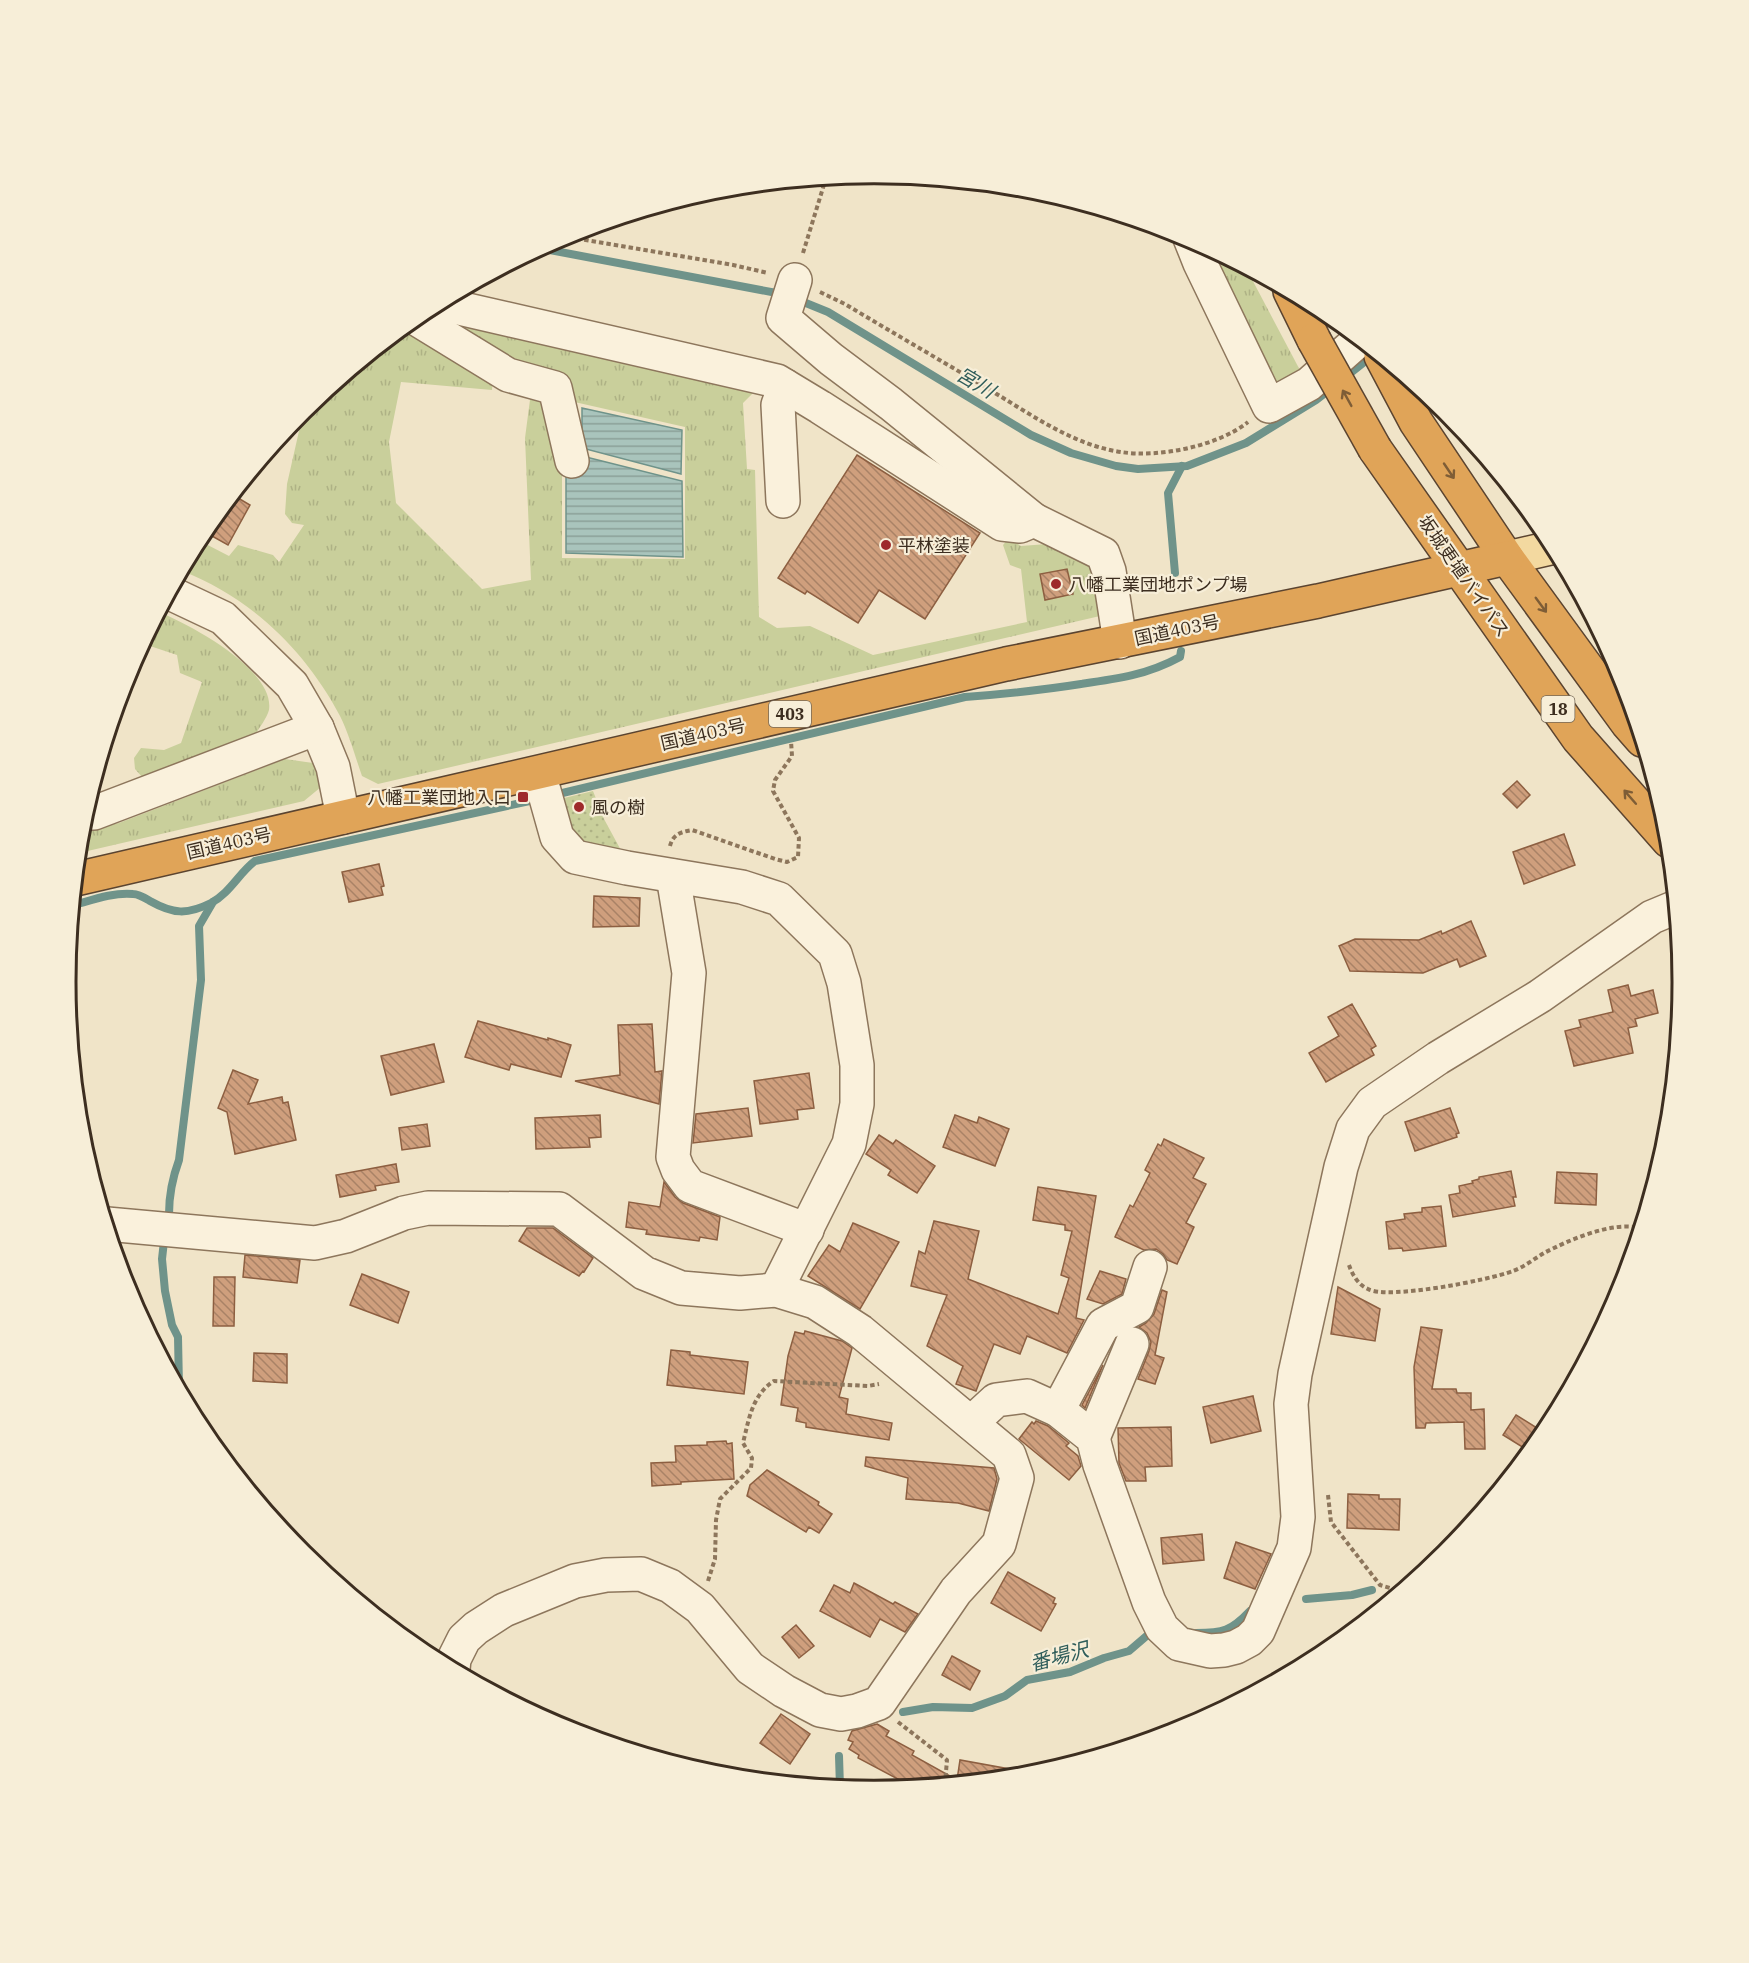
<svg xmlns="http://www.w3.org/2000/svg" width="1749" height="1963" font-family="'IBM Plex Serif','Noto Sans JP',serif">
<defs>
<pattern id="grass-tufts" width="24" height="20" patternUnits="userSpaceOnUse" patternTransform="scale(1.5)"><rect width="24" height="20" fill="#c9cf9b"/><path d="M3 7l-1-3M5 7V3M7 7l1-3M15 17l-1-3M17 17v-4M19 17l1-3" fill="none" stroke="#aeb285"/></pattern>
<pattern id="park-dots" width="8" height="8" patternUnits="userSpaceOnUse" patternTransform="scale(1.5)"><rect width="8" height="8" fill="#c9cf9b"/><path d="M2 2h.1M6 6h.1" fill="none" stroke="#aeb285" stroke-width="1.8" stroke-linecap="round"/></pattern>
<pattern id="water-rules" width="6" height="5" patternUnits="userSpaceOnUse" patternTransform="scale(1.5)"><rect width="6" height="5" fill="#a9c4bc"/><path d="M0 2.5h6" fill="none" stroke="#8ba098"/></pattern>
<pattern id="building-back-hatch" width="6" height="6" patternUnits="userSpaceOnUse" patternTransform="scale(1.5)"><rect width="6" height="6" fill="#cf9f7d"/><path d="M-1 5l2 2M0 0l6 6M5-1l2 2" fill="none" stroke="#a98266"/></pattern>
</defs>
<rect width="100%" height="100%" fill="#f0e4c8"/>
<g fill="url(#grass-tufts)">
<path d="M1207,247L1246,268L1302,374L1285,383L1269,380Z"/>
<path d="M430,317L758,388L743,403L747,469L755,470L759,617L777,628L810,626L873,655L1027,622L1021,569L1010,565L1003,545L1009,538L1021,546L1060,543L1091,559L1100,616L378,784L362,776C355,756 349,734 340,716C306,651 250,597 182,571L198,540L229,556L238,545L273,555L279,562L304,525L292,523L285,514L287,484L304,409L407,324L493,377L492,390L401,382L389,442L396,503L482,589L531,580L525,438L531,392L546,395L562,471V558L685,559V427L570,401Z"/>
<path d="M159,612C191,625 275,670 269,710C267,718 259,728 255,735L143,778L135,769L134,758L141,748L164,750L181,743L202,682L180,673L177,655L147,645L145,640Z"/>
<path d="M285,759L313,763L321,787L304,801L79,853L81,835L84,830L119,823Z"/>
</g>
<path fill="url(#park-dots)" d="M593,791L604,819L623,854L587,846L569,829L560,799Z"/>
<g fill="url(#water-rules)" stroke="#6f938a" stroke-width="1.5">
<path d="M582,408L682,430L681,474L582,448Z"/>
<path d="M582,456L682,481L683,557L566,553V472Z"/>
</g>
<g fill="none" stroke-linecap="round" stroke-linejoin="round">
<g stroke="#6f938a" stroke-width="8">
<path d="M539,248L782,294"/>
<path d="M796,299L828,312L1031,435L1071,453L1116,466L1138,469L1187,466L1246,443L1316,400L1333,387"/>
<path d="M1344,378L1373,355"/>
<path d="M1175,573L1168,493L1182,466"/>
<path d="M554,795L965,697C1004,694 1043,690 1081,684C1117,679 1147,675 1180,657L1181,651"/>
<path d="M74,905C92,900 114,892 133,894C139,894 145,898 150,901C173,914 187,915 211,903C230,893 239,873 255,861L539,799"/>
<path d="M169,1214C169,1195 172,1179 179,1160L201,980L199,926L213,902"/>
<path d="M164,1241L162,1259L165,1291L172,1325L178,1337L179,1387"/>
<path d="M1306,1599L1352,1595L1372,1590"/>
<path d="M1196,1633C1223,1633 1231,1631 1250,1611"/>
<path d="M903,1712L933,1707L972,1708L1005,1696L1027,1680L1070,1672L1104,1658L1129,1651L1150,1633"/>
<path d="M839,1756L840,1787"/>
</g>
</g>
<g fill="url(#building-back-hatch)" stroke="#8d5f41" stroke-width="1.5">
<path d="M857,455L980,533L925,619L879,590L858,623L807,591L805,594L778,578Z"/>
<path d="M233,495L250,505L228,545L203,531Z"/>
<path d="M1067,569L1073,594L1045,600L1040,574Z"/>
<path d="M1517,781L1530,795L1517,808L1503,794Z"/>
<path d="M1564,834L1575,865L1524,884L1513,852Z"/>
<path d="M379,864L384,886L381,887L383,895L349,902L342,872Z"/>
<path d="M594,896L640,898L639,926L593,927Z"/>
<path d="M1471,921L1486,956L1460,967L1457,959L1423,973L1350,971L1339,946L1355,939L1419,940L1441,931L1442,934Z"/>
<path d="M1628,985L1631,996L1653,990L1658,1013L1635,1019L1637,1026L1628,1028L1633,1053L1574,1066L1565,1031L1581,1027L1579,1020L1613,1012L1608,990Z"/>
<path d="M1352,1004L1376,1046L1371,1049L1374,1055L1326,1082L1309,1053L1339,1036L1328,1017Z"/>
<path d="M478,1021L548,1040V1038L571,1045L561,1077L511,1064L509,1070L465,1057Z"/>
<path d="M652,1024L655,1072L662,1071L659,1104L575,1081L620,1075L618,1025Z"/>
<path d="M434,1044L444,1082L391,1095L381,1056Z"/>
<path d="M233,1070L258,1080L248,1104L282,1097L283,1103L288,1102L296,1140L235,1154L227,1112L218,1108Z"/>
<path d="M809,1073L814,1108L797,1110L798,1119L760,1124L754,1081Z"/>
<path d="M748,1108L752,1136L693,1143L696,1114Z"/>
<path d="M1450,1108L1459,1133L1456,1134L1457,1137L1415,1151L1405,1122Z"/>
<path d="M600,1115L601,1137L589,1138L590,1147L536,1149L535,1118Z"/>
<path d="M955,1115L977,1123L979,1117L1009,1129L995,1166L943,1147Z"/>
<path d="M427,1124L430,1146L402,1150L399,1128Z"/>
<path d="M879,1135L893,1144L896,1140L935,1166L917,1193L888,1175L891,1170L866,1154Z"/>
<path d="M1164,1139L1204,1158L1193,1178L1206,1184L1186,1223L1194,1227L1177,1264L1167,1260L1163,1254L1156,1249L1144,1250L1115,1237L1130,1205L1133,1207L1150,1173L1145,1170L1158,1144L1161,1146Z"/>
<path d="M396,1164L399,1182L375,1186L376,1190L340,1197L336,1175Z"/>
<path d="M1511,1171L1516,1197H1513L1515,1206L1453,1217L1449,1195L1460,1193L1459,1186L1473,1183L1472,1181L1479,1179V1177Z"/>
<path d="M1557,1172L1597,1174L1596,1205L1555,1203Z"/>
<path d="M664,1182L675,1197L683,1203L720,1217L717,1240L700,1237L699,1241L646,1234L647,1230L626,1227L629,1202L660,1207Z"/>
<path d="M1038,1187L1096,1196L1076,1318L1084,1320L1067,1353L1027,1336L1020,1354L994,1344L976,1391L956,1384L963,1366L927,1346L947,1295L911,1286L919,1251L925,1254L934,1221L979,1231L968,1279L1058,1314L1069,1278L1061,1275L1072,1231L1065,1230V1225L1033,1220Z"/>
<path d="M1441,1206L1446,1246L1403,1251L1402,1248L1389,1249L1386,1222L1405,1219L1404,1214L1422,1212V1208Z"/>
<path d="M853,1223L899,1242L860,1309L808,1276L829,1245L840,1252Z"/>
<path d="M527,1228H553L593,1258L584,1272L583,1271L579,1276L519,1241Z"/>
<path d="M245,1255L300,1260L297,1283L243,1277Z"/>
<path d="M1100,1271L1126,1279L1122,1294L1103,1304L1087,1299Z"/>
<path d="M362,1274L409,1292L398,1323L350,1305Z"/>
<path d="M214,1277H235L234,1326H213Z"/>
<path d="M1338,1287L1380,1309L1375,1341L1331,1334Z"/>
<path d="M1162,1290L1167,1292L1155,1355L1164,1358L1155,1384L1138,1379L1149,1351L1151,1342L1147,1333L1139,1327L1146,1323L1154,1314Z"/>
<path d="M1421,1327L1442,1330L1432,1389H1456L1457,1393H1471V1410L1484,1409L1485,1449H1465L1464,1422L1426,1423L1425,1428H1416L1414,1367Z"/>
<path d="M805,1331L842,1341L852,1348L839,1397L848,1399L846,1414L892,1423L889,1440L806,1427V1423L796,1421L798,1408L781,1405L788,1356L795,1332L804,1334Z"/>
<path d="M671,1350L690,1352V1355L748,1362L744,1394L667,1385Z"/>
<path d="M254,1353L287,1354V1383L253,1381Z"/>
<path d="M1103,1365L1085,1408L1082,1405Z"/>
<path d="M1253,1396L1261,1431L1211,1443L1203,1407Z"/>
<path d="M1516,1415L1545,1433L1533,1448H1524L1503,1435Z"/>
<path d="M1036,1421L1048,1426L1069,1443L1066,1446L1078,1456L1081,1466L1069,1480L1019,1439L1032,1422L1034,1424Z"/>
<path d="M1171,1427L1172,1466L1145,1467L1146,1481H1126L1119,1463L1118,1428Z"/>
<path d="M726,1441L727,1444L732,1443L734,1479L681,1482V1484L652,1486L651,1463L676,1462L675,1446L707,1445V1442Z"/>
<path d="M866,1457L994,1468L997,1479L989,1511L958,1503L906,1499L908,1478L865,1466Z"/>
<path d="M767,1470L819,1502L818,1505L832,1514L819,1533L809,1527L806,1532L747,1496L750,1485Z"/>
<path d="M1348,1494L1379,1495V1499H1400L1399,1530L1347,1528Z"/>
<path d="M1202,1534L1204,1560L1163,1564L1161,1538Z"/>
<path d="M1236,1542L1271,1554L1255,1589L1224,1578Z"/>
<path d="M1008,1572L1055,1598L1053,1603L1056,1604L1041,1631L991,1603Z"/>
<path d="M854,1583L893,1604L895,1602L918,1614L905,1632L880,1619L870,1637L820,1611L834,1585L850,1593Z"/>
<path d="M796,1625L814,1646L799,1658L782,1637Z"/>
<path d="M952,1656L980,1671L970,1690L942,1675Z"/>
<path d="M781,1714L810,1734L790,1764L760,1743Z"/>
<path d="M877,1724L889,1731L886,1736L914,1751L912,1755L957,1780L960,1760L1015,1770V1776L911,1786L858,1758L859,1755L849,1749L853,1742L848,1740L852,1731Z"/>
</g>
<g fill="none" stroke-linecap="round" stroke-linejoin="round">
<g stroke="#8d765c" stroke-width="36">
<g id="minor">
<path d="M1190,238L1200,263L1269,406L1309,384L1360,339"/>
<path d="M795,280L783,318L831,359L891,404L1034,520"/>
<path d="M437,303L777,381L820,407L1002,524L1020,526L1034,520L1103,554L1109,571L1120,642"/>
<path d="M415,318L508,375L555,388L572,461"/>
<path d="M783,501L778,405L785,386"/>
<path d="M170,593L223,618L292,685L317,728L333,767L343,817"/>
<path d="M539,773L557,837L575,857L627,868L742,887L779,899L835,954L844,983L857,1065V1104L849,1144L776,1290"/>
<path d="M85,813H94L317,728"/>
<path d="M673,876L689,973L673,1157L678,1170L690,1186L807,1230"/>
<path d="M107,1224L315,1243L346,1236L404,1213L428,1208L559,1209L644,1273L681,1288L740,1293L776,1290L815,1302L860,1331L1009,1455L1017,1478L999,1544L956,1591L879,1703L857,1711L841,1714L820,1710L784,1691L750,1668L700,1608L670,1586L641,1574L606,1575L575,1581L504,1610L476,1628L464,1639L454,1659L453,1669"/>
<path d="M1058,1410L1103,1325L1137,1307L1150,1267"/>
<path d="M971,1423L996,1400L1027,1396L1058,1410L1093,1438L1100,1465L1149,1602L1162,1628L1179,1644L1210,1651L1224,1650L1236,1647L1249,1640L1258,1631L1294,1548L1298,1517L1291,1404L1295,1374L1341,1167L1353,1129L1372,1103L1438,1058L1540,996L1652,917L1676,907"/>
<path d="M1093,1438L1132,1344"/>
</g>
</g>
<g stroke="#5b4430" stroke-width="36">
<path id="major" d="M1507,558L1555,547"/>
</g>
<g stroke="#5b4430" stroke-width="36">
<g id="highway">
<path d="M1290,291L1314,340"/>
<path d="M1381,356L1416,422L1507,558L1628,724L1642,740"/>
<path d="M1375,449L1578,738L1669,841"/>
<path d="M76,879L1006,664L1318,601L1507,558"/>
</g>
</g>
<g stroke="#8d765c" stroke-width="4" stroke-dasharray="4.5 3" stroke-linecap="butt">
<path d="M562,236L733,265L768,273"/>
<path d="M803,253L826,178"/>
<path d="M820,292L845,304C893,333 942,361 990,390C1032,415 1073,445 1121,452C1159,458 1218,446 1248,422"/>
<path d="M670,846C673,834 681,832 692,830L775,859L787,862L798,857L799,838L773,791L775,780L792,756L791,741"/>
<path d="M1349,1265C1352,1274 1358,1285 1368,1289C1388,1300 1489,1280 1513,1271C1524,1267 1534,1259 1544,1253C1569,1240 1612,1221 1640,1228"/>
<path d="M1328,1495L1331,1522L1380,1585L1400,1591"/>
<path d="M708,1581L715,1559L716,1520L720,1499L751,1468L752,1458L743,1443C749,1419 752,1395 774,1381L868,1386L879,1384"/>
<path d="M898,1722L947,1760L945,1783"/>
</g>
<use href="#minor" stroke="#faf1dc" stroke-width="33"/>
<use href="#major" stroke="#f3d9a0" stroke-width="33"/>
<use href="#highway" stroke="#e0a458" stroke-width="33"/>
<g stroke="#5b4430" stroke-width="36" stroke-linecap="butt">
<path id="highway-bridge" d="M1314,340L1375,449"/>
</g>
<use href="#highway-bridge" stroke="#e0a458" stroke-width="33"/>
</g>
<defs><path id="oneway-shaft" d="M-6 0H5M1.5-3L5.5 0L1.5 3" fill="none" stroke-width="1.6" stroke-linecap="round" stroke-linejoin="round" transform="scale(1.5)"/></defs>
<g stroke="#7e5d36">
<use href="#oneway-shaft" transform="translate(1347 398) rotate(-119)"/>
<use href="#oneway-shaft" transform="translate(1449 471) rotate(56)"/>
<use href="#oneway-shaft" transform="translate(1541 605) rotate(54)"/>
<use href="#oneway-shaft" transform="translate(1630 797) rotate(-131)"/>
</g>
<g fill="#9e2a2b" stroke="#f7eed8" stroke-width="2">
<circle cx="886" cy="545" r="6"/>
<circle cx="1056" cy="584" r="6"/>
<rect x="517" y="791" width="12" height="12" rx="3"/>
<circle cx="579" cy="807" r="6"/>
</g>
<g text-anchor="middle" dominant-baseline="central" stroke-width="4.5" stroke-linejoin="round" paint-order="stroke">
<g fill="#f7eed8" stroke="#756857" stroke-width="1.5">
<rect x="1541.5" y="696" width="33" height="26" rx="4.5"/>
<rect x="769" y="701" width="42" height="26" rx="4.5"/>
</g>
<g font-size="16" font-weight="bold" fill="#3d2e20">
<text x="1558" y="709">18</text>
<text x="790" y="714">403</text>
</g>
<g font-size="18" fill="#3d2e20" stroke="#f7eed8" text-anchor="start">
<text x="898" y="545">平林塗装</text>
<text x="1068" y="584">八幡工業団地ポンプ場</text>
<text x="511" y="797" text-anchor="end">八幡工業団地入口</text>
<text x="591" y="807">風の樹</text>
</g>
<g font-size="18" fill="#3d2e20" stroke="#f7eed8">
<text transform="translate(1464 576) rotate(55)">坂城更埴バイパス</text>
<text transform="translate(1177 630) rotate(-12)">国道403号</text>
<text transform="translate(703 734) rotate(-13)">国道403号</text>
<text transform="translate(229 843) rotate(-13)">国道403号</text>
</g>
<g font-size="20" font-style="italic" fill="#2f5d5a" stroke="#f7eed8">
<text transform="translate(976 382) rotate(31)">宮川</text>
<text transform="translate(1059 1656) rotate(-15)">番場沢</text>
</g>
</g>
<path d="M0 0H1749V1963H0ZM76 982a798 798 0 1 1 1596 0a798 798 0 1 1-1596 0Z" fill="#f7eed8" fill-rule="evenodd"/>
<path fill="none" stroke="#3d2e20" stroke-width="3" d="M76 982a798 798 0 1 1 1596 0a798 798 0 1 1-1596 0Z"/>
</svg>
